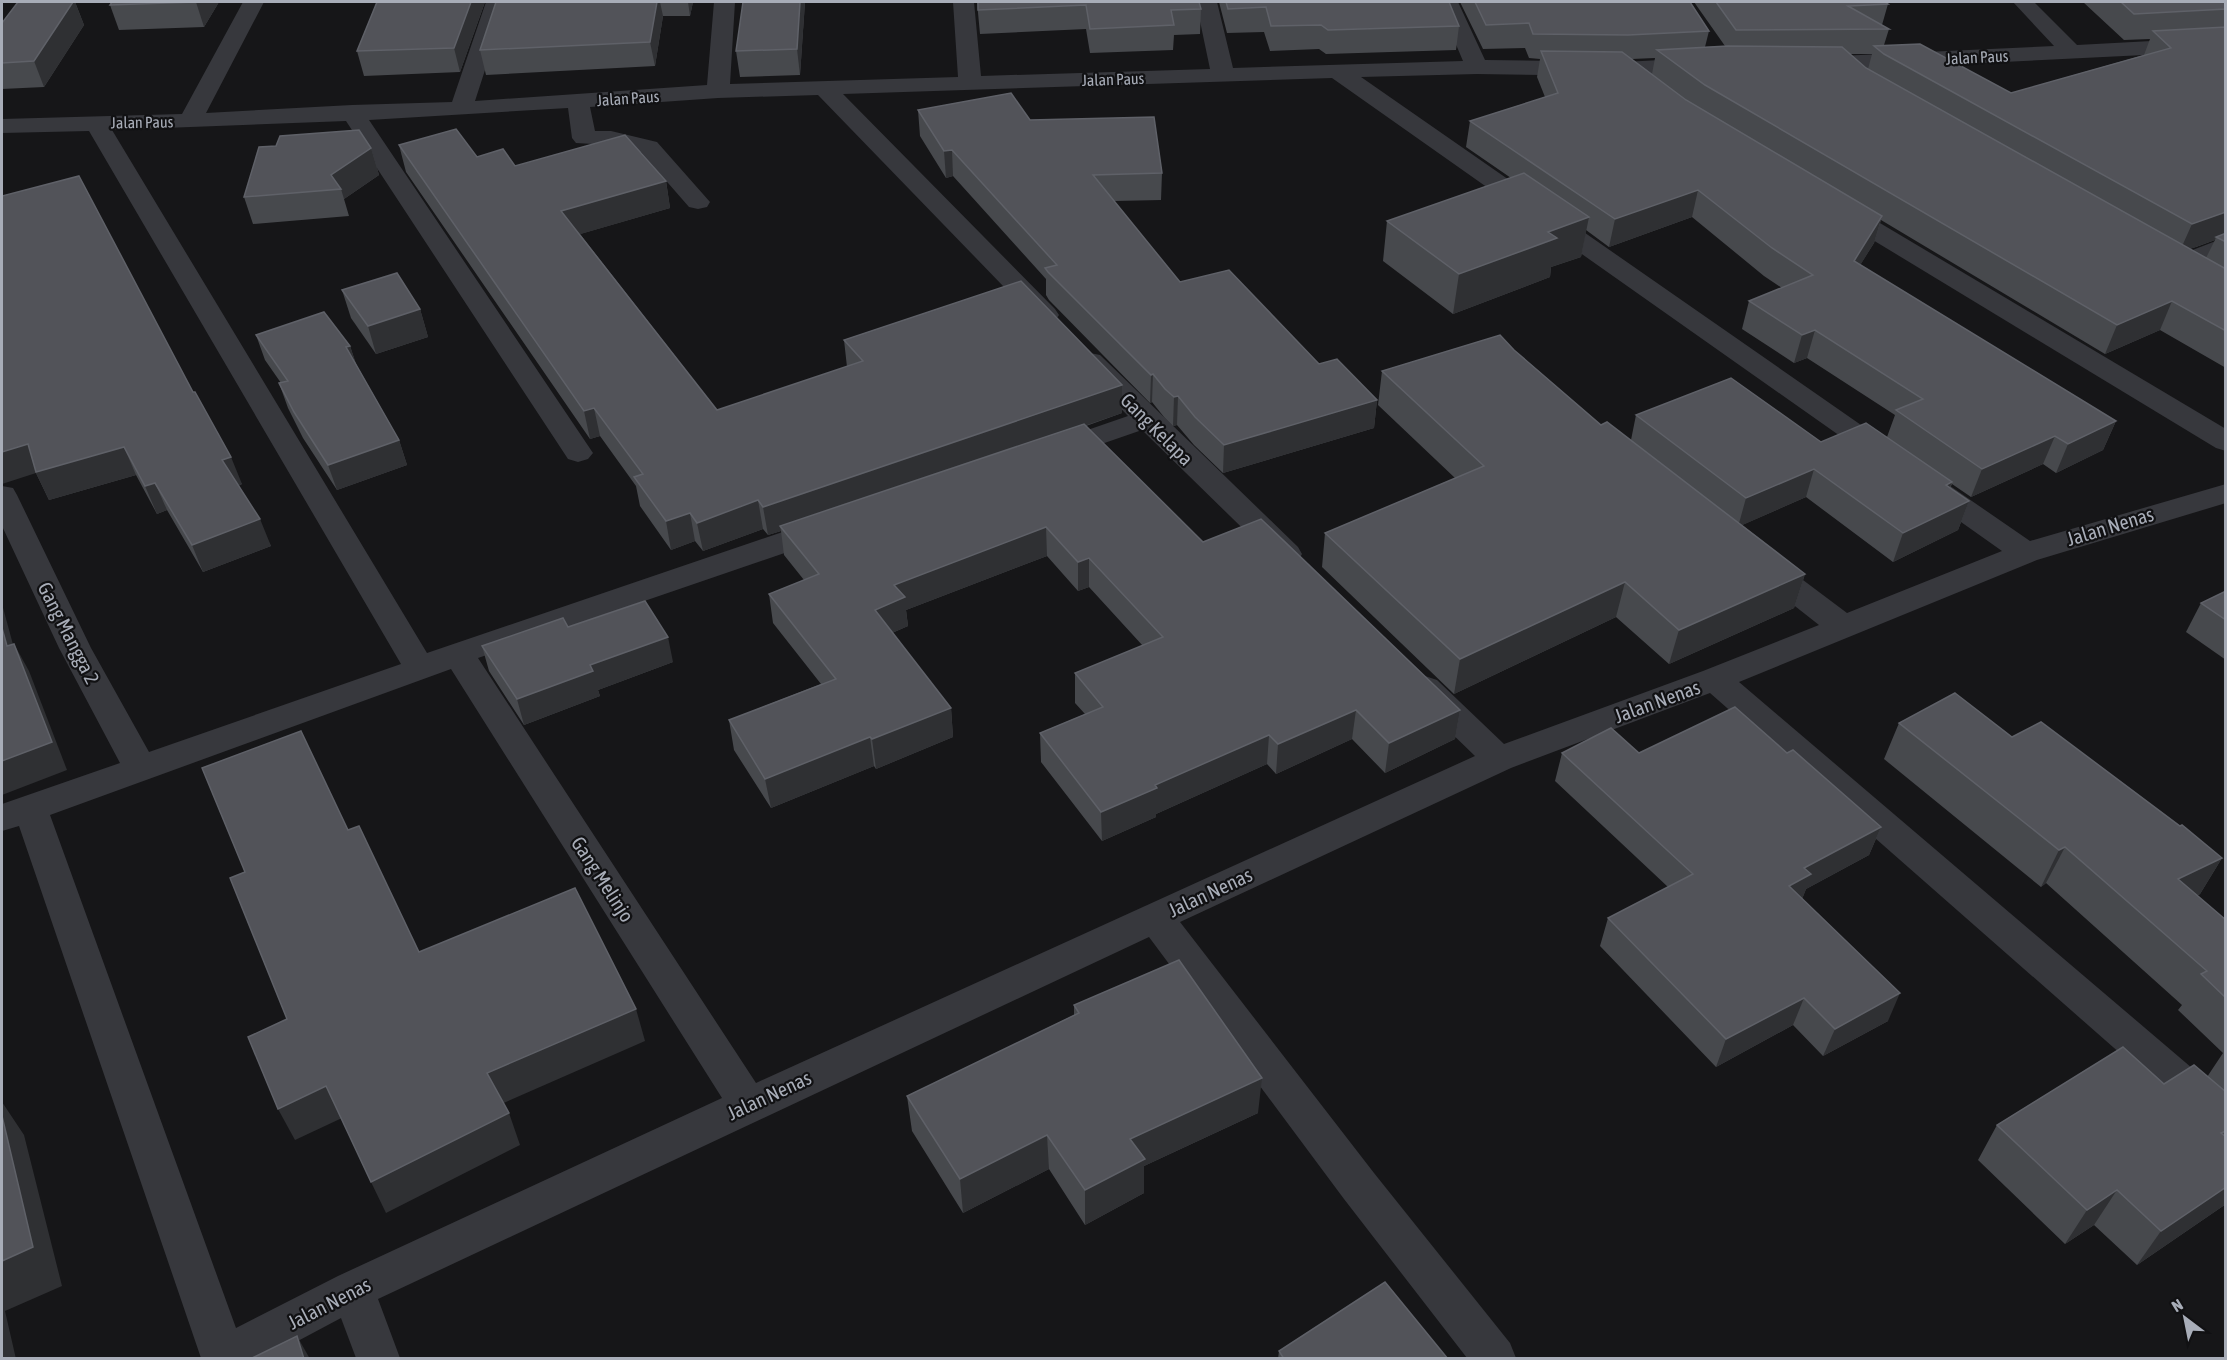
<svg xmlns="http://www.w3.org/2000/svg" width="2227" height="1360" font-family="'Asap Condensed',sans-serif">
<rect width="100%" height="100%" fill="#161618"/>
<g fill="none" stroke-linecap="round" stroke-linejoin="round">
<g fill="#37383d" fill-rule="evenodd">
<path d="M243,2H264L206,113L352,105L452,102L486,2H507L475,101L707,85L714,2H735L730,84L958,77L953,2H974L981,76L1210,69L1196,2H1217L1233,68L1463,61L1438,2H1458L1485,60L1623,62L1699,58L1707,60L1710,65L1707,70L1699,72L1623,76L1477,74L1361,77L1897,450L1902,456L1897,462L1887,465L1877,462L1332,78L843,94L1055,309L1059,315L1055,321L1046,323L1037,321L818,95L718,98L590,107L595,131H611L657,142L710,202L707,207L698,209L689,207L641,152L611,145L576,143L572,138L568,108L369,120L593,453L588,459L578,462L568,459L346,121L112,130L427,653L815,521L826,518L837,521L841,528L837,535L478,658L756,1083L1475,756L1413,696L1408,688L1413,680L1425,676L1437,680L1504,744L1703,671L1819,625L1753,573L1748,566L1753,559L1764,556L1775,559L1847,613L2002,551L1920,493L1915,486L1920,479L1930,477L1940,479L2030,541L2226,484V503L2037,560L1739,682L2226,1097V1139L2212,1134L1710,693L1511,768L1180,922L1374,1173L1510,1343L1516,1358H1467L1344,1199L1149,937L378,1299L400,1358H356L341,1318L266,1358H201L19,826L2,831V804L120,763L59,648L2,526V486L13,488L17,495L91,648L149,752L401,664L89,131L2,133V119L182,114ZM451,669L722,1098L338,1276L236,1328L50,815Z"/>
<path d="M2013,2H2034L2077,45L2226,37V51L1817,71L1809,69L1806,64L1809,59L1817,57L2054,46Z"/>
<path d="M1839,202L1848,204L2226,429V451L2216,448L1830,214L1827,209L1830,204Z"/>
<path d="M2226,237V254L2185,270L2176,273L2167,270L2163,265L2167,260Z"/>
<path d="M1090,353L1100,355L1298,547L1302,554L1298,561L1287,564L1276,561L1142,430L1064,457L1054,460L1044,457L1039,451L1044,445L1128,416L1076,361L1080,355Z"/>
</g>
</g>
<g fill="#47494d" fill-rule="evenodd">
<path d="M18,2H75L84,25L44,87L2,89V23Z"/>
<path d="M112,2H219L204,27L119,30L110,5Z"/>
<path d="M377,2H485L460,72L364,76L357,51Z"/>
<path d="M496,2H693L690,16H663L655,66L486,75L480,50Z"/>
<path d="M805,2L800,75L740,77L736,51Z"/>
<path d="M977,2H1199L1201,9L1200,34L1174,35L1173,50L1090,53L1086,29L980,34Z"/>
<path d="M1219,2H1449L1459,26L1456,50L1326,54L1319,49L1270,51L1264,32L1227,33Z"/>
<path d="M1460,2H1690L1709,31L1705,47L1725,46L1694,2H1885L1888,4L1882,25L1889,29L1884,45L2011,93L2144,55L2150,39L2124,40L2083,2H2226V368L2160,330L2105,354L1881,220L1874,243L1860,265L2116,421L2103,450L2056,473L2043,464L1971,497L1952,484L1950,488L1969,501L1958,530L1893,562L1806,497L1742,525L1805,574L1794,608L1669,664L1616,617L1454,694L1322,567L1325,533L1455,478L1378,405L1382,371L1514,350L1601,425L1631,440L1636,415L1821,442L1887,437L1895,415L1807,358L1794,363L1742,329L1749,301L1782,288L1764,276L1692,217L1609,247L1586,230L1581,257L1551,267L1550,277L1453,314L1383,261L1387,221L1511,178L1466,147L1470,121L1545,97L1537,77L1540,59L1529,58L1525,48L1483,49ZM1850,54H1872L1868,69L1866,68ZM1655,58L1652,74L1632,59ZM2215,240L2206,258L2189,249L2196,247Z"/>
<path d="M918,110L1030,120L1162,173L1161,200L1114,201L1180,282L1319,364L1377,400L1374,428L1223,473L1194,445L1177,425L1173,426L1164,417L1152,402L1150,403L1049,300L1046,295V279L953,176L946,178L920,136Z"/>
<path d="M399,145L477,157L515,166L666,181L670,208L580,234L717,410L847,367L844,340L1122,385V413L1086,426L1203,542L1460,710L1455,739L1385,773L1352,739L1276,774L1267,764L1156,814V817L1102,841L1041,762L1040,733L1085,714L1075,703V673L1143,646L1089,587L1078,591L1047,556L906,610L908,626L892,633L951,708L953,737L876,769L874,766L771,808L734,750L729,720L821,684L773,623L769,594L804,580L784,555L781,531L768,535L763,529L703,551L695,541L671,550L640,506L636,486L600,436L590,439L406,172Z"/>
<path d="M371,148L379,175L344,199L349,216L253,224L244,197Z"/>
<path d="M2,196L242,484L238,486L271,546L203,572L167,510L157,514L136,475L49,500L36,473Z"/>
<path d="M342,290L420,309L428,337L376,354L351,318Z"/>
<path d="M256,335L350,346L356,364L399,440L407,465L337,490L303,438L288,408L279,383H281L265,360Z"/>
<path d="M2226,591V660L2186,632L2201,603Z"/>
<path d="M482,646L673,662L598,690L600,696L524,725L489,671Z"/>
<path d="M1899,723L2012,737L2222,858L2200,894L2197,896L2226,920V1204L2137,1265L2094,1225L2065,1244L1978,1160L1997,1125L2164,1084L2207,1077L2223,1053L2178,1010L2182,1005L2046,883L2041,887L1884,759Z"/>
<path d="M1562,753H1787L1881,827L1869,855L1806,889L1802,899L1888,1021L1823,1056L1793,1025L1716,1067L1600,946L1608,918L1668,887L1555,781Z"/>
<path d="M1074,1005L1258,1113L1144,1166V1193L1085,1225L1049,1169L963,1213L912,1131L907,1096L1074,1015Z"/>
<path d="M1279,1351L1448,1359H1278Z"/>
</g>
<g fill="#2f3033">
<path d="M73,2H75L84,25L44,87L34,61Z"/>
<path d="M196,2H219L204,27Z"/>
<path d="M471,2H485L460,72L454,48Z"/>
<path d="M657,2H660L663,16L655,66L650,42Z"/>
<path d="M688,2H693L690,16Z"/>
<path d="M800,2H805L800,75L797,49Z"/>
<path d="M371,148L379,175L344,199L341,189L331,175Z"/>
<path d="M952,150L953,176L946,178L944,151Z"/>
<path d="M666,181L670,208L567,238L561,211Z"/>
<path d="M1698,190L1692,217L1609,247L1615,219Z"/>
<path d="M2226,212V236L2216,237L2215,240L2179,253L2192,224Z"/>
<path d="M1882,216L1874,243L1846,288L1854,261Z"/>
<path d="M1589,217L1581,257L1551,267L1550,277L1453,314L1459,274L1548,232Z"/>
<path d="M2172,301L2160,330L2105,354L2117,325Z"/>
<path d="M420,309L428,337L376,354L368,326Z"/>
<path d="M1815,330L1807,358L1794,363L1802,335Z"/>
<path d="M350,346L358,370L346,347Z"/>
<path d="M1153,374L1152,402L1150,403L1151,375Z"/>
<path d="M1122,385V413L783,530L780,526L781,531L768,535L763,507Z"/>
<path d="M1178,396L1177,425L1173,426L1174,397Z"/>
<path d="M1377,400L1374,428L1223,473L1224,445Z"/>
<path d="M594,408L600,436L590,439L584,411Z"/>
<path d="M2116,421L2103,450L2056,473L2068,444Z"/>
<path d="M2055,436L2043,464L1971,497L1982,469Z"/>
<path d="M399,440L407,465L337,490L328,465Z"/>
<path d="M28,444L124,447L136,475L49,500L36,473L2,484V452Z"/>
<path d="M231,457L242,484L232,488L222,460Z"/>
<path d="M1814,469L1806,497L1738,527L1746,498Z"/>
<path d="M1952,482L1941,511L1946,485Z"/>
<path d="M155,483L167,510L157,514L145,486Z"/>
<path d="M758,500L763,529L703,551L697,523Z"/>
<path d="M1969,501L1958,530L1893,562L1903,533Z"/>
<path d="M690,513L695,541L671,550L666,521Z"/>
<path d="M260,519L271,546L203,572L192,545Z"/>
<path d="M1046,527L1047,556L906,610L908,626L878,639L875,610L894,585Z"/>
<path d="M1089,558V587L1078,591V562Z"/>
<path d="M1805,574L1794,608L1669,664L1679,630Z"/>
<path d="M1625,582L1616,617L1454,694L1460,659Z"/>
<path d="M2,604L21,674L7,646L2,628Z"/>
<path d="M668,637L673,662L598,690L600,696L524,725L517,699L590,665Z"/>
<path d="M14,644L29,671L67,770L2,795V761Z"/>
<path d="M951,708L953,737L876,769L872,739Z"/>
<path d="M1356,710L1352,739L1276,774L1278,744Z"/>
<path d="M1460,710L1455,739L1385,773L1389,743Z"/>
<path d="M1269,735L1267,764L1156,814V817L1102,841L1101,812L1155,785Z"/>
<path d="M870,737L874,766L771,808L765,779Z"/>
<path d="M1881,827L1869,855L1806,889L1801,902L1789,886L1804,868Z"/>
<path d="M2065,847L2046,883L2041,887L2059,850Z"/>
<path d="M2222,858L2200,894L2157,916L2178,879Z"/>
<path d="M1900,993L1888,1021L1823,1056L1835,1029Z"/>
<path d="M1804,998L1793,1025L1716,1067L1726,1039Z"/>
<path d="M636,1009L645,1041L499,1105L487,1073Z"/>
<path d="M1262,1078L1258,1113L1144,1166V1193L1085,1225V1190L1130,1139Z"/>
<path d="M326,1086L342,1118L295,1140L278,1109Z"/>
<path d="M2,1102L24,1135L62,1286L5,1311L16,1359H2Z"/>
<path d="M509,1113L520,1145L386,1213L371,1182Z"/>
<path d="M1047,1135L1049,1169L963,1213L960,1179Z"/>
<path d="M2226,1187V1204L2137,1265L2161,1231Z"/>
<path d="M2117,1190L2094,1225L2065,1244L2087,1210Z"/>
<path d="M297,1336L310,1359H304Z"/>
</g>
<g fill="#525359" stroke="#5f6168" stroke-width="1.5">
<path d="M18,2H73L34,61L2,63V23Z"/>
<path d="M112,2H196L110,5Z"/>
<path d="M377,2H471L454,48L357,51Z"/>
<path d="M496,2H657L650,42L480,50Z"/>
<path d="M743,2H800L797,49L736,51Z"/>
<path d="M978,2H1199L1201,9L1171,10L1174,25L1090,29L1086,5L978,10Z"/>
<path d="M1226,2H1449L1459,26L1328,30L1321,25L1271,26L1266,7L1228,9Z"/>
<path d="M1475,2H1690L1709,31L1628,35L1533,34L1529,23L1486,25Z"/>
<path d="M1716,2H1885L1888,4L1848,6L1889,29L1736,30Z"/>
<path d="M2121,2H2226V9L2134,14Z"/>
<path d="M2226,27V212L2192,224L1884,54L1874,46L1920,44L2011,93L2171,48L2153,31Z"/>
<path d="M1728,46L1842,47L1866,68L2226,269V331L2172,301L2117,325L1705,85L1657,50Z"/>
<path d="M1541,51L1622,52L1686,100L1882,216L1854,261L2116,421L2068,444L2055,436L1982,469L1896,410L1923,399L1815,330L1802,335L1749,301L1813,275L1772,248L1698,190L1615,219L1470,121L1558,93Z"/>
<path d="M1011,93L1030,120L1154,117L1162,173L1093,175L1180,282L1229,270L1319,364L1337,359L1377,400L1224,445L1195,417L1178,396L1174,397L1165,389L1153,374L1151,375L1048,272L1045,268L1057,265L952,150L944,151L918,110Z"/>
<path d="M456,129L477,157L503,149L515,166L625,135L666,181L561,211L717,410L863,361L844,340L1021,281L1122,385L763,507L758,500L697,523L690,513L666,521L634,477L643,474L594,408L584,411L399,145Z"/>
<path d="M359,130L371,148L331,175L341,189L244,197L259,147L276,146L280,136Z"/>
<path d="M1524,173L1589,217L1548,232L1557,238L1459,274L1387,221Z"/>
<path d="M79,176L193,392H195L231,457L222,460L260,519L192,545L155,483L145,486L124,447L36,472L28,444L2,452V196Z"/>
<path d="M2226,233V242L2216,237Z"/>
<path d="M397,273L420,309L368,326L342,290Z"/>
<path d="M324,312L350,346L346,347L399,440L328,465L294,412L279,383L288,381L256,335Z"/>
<path d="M1500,335L1514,350L1601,425L1607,422L1805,574L1679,630L1625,582L1460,659L1325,533L1484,466L1382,371Z"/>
<path d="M1731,378L1821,442L1866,423L1952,482L1946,485L1969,501L1903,533L1814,469L1746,498L1636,415Z"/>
<path d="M1084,424L1203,542L1261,519L1460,710L1389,743L1356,710L1278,744L1269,735L1155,785L1157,788L1101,812L1040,733L1103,707L1075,673L1163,637L1089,558L1078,562L1046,527L894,585L905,597L875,610L951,708L872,739L870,737L765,779L729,720L836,679L769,594L819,574L780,526Z"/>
<path d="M2226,591V620L2201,603Z"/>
<path d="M645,601L668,637L590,665L593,671L517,699L482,646L563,618L568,627Z"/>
<path d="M2,628L7,646L14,644L52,742L2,761Z"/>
<path d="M1955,693L2012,737L2041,722L2180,826L2182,825L2222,858L2178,879L2226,920V998L2201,974L2207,971L2065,847L2059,850L1899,723Z"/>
<path d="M1735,707L1787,753L1793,750L1881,827L1804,868L1811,874L1789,886L1900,993L1835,1029L1804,998L1726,1039L1608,918L1693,874L1562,753L1611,728L1639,753Z"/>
<path d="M301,731L348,830L359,826L419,952L575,888L636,1009L487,1073L509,1113L371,1182L326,1086L278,1109L248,1037L287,1019L230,878L245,872L202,768Z"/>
<path d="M1179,960L1262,1078L1130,1139L1145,1159L1085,1190L1047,1135L960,1179L907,1096L1079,1013L1074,1005Z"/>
<path d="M2123,1047L2164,1084L2194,1065L2226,1092V1131L2221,1133L2226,1137V1187L2161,1231L2117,1190L2087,1210L1997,1125Z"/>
<path d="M2,1116L33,1247L2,1261Z"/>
<path d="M1385,1282L1448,1359H1284L1279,1351Z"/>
<path d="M297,1336L304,1359H250Z"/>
</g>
<g text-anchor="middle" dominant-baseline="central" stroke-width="4.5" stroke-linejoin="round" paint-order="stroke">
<g font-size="16" fill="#a8adb8" stroke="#111113">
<text transform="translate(1977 57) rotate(-3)">Jalan Paus</text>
<text transform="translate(1113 79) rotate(-2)">Jalan Paus</text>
<text transform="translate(628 98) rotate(-4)">Jalan Paus</text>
<text transform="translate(142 122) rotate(-1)">Jalan Paus</text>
</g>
<g font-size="20" fill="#a8adb8" stroke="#111113">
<text transform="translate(1157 429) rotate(45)">Gang Kelapa</text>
<text transform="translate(2110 526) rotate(-17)">Jalan Nenas</text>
<text transform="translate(69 633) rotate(63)">Gang Mangga 2</text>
<text transform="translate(1657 701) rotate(-20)">Jalan Nenas</text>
<text transform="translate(603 879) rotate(57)">Gang Melinjo</text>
<text transform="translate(1210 892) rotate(-25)">Jalan Nenas</text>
<text transform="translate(769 1095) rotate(-25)">Jalan Nenas</text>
<text transform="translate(329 1303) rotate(-27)">Jalan Nenas</text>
</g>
</g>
<rect width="2227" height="1360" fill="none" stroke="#a8adb8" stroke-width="6"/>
<g transform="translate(2185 1318) rotate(328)" stroke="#111113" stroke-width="4.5" paint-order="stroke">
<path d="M0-4.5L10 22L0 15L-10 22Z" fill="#a8adb8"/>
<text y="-9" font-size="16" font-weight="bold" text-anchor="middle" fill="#a8adb8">N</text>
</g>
</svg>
